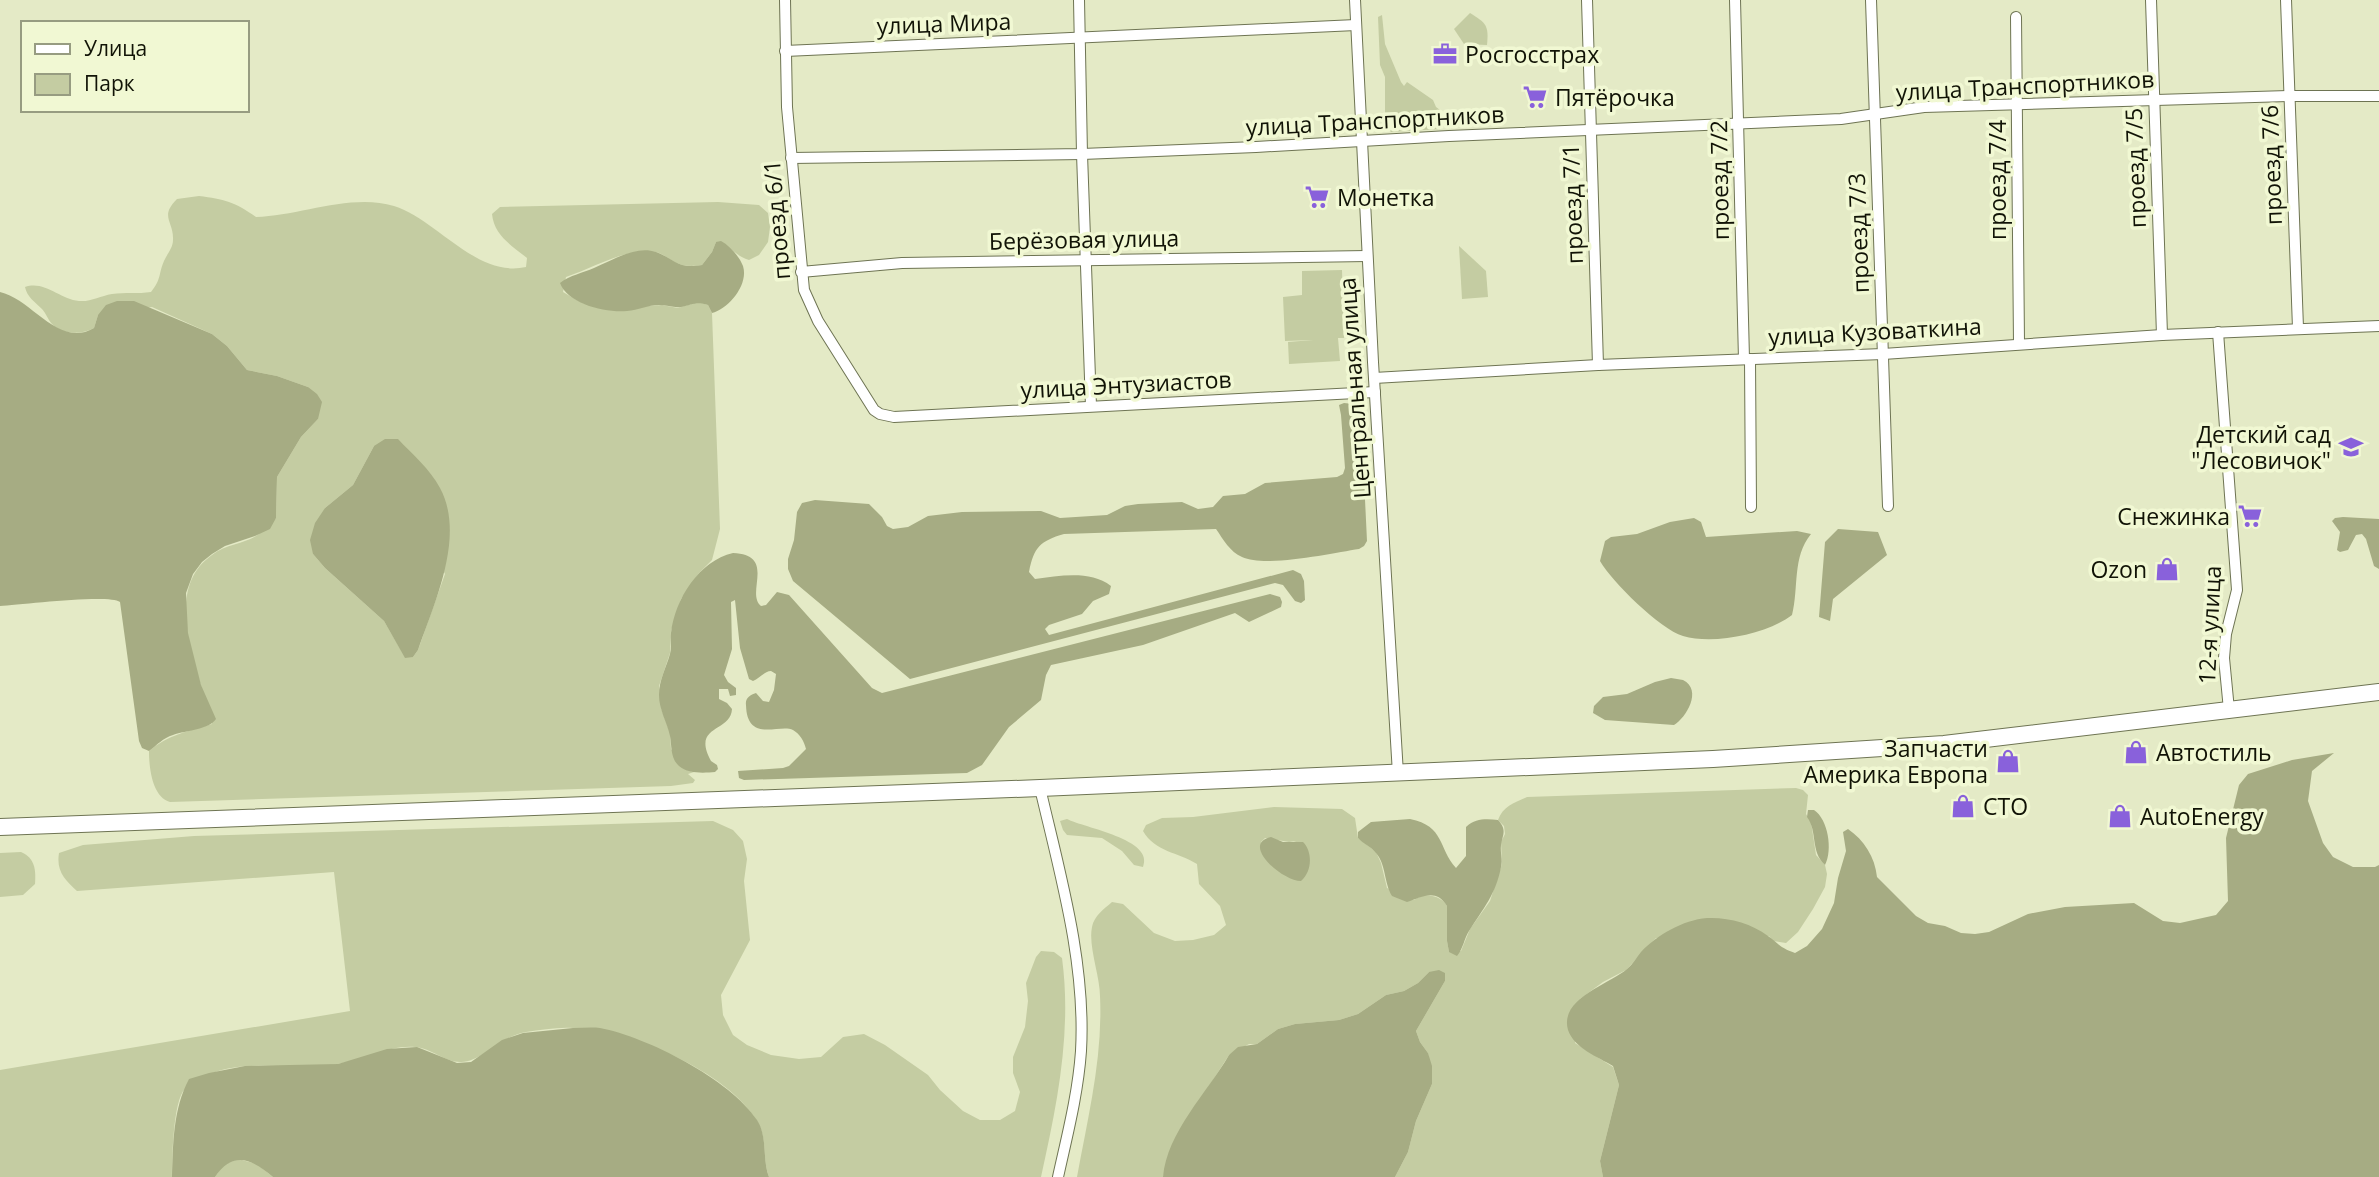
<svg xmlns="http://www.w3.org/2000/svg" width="2379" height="1177" font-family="'Open Sans',sans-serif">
<rect width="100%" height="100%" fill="#e4eac6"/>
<g fill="#c4cca2" fill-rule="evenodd">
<path d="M1470,13C1486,23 1489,25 1487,45L1464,44L1454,29Z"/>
<path d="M1382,15L1385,44L1401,82L1404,86L1407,82L1433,100L1436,107L1448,116V122L1441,129L1391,132L1385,125V77L1380,65L1378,17Z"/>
<path d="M199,196C224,199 235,202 256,217C299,216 351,193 394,206C438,220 476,278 526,267L527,258C511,245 494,235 492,214L500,207L718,202L759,205L768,213L770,227L768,242L759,255L749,260C733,255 732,245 716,242L712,252L702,265C671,270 671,253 650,251C622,250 593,268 566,277L563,292L582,303L607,309L662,305L678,308L698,302L708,305L712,313L720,529L712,560L699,573L681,599L671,631L670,653L659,686L661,708L670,733L671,749L687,770L694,772L688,774L695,780L693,783L671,786L170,802C152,797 149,767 149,751C168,735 188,731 212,724C201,675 159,592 212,555C226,544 243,544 256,536C263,532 270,524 276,518L277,477L301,437L318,419L308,387L277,376L247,370L227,346L212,334L152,307L98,315L94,328C82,335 63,335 52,324C48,320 46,313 42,309C35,302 27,297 25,287C44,280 60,299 79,301C91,302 100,296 112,294C125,292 138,294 151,292C162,278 158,275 164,261C167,254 173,248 173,240C174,221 159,217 177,199ZM374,446L445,574L418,650L413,657H405L384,621L325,568L313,554L325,508L353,485Z"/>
<path d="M1459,246L1486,271L1488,297L1462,299Z"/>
<path d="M1342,270L1344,338H1338L1340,361L1289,364L1288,342L1313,340L1285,341L1283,297L1302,295V271Z"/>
<path d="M1796,788L1803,790L1808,795L1806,814L1811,822L1816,855L1825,865L1827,874L1825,887L1813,909L1798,932L1786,943L1773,941L1769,936L1656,938L1626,970L1603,982L1580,999L1575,1043L1613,1067L1619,1085L1600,1161L1603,1177H1395L1408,1152L1416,1121L1432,1084L1428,1053L1420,1042L1416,1031L1445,981L1429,972L1418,983L1404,991L1386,995L1358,1014L1339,1020L1295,1024L1278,1029L1257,1044H1249L1229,1055L1177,1136L1163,1177H1077C1088,1117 1103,1057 1100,996C1100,976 1088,946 1092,927C1094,916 1104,909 1112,902L1123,904L1154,933L1175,941L1193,940L1214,935L1226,925L1220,906L1199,884L1197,864C1178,852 1155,852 1143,831L1146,825L1162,818L1193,817L1274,807L1342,809L1355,818L1358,838L1376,852L1381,863L1387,888L1414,900C1424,892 1441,895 1447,906V941L1449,952L1461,951L1470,929L1490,901L1502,864L1501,842L1505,834L1504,826L1498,820C1503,806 1514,803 1527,797ZM1265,838L1289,842L1296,841L1262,854L1261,842Z"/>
<path d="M1067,819C1084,828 1155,839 1143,867L1134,865L1122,851L1102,838L1067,835L1063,830L1060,821Z"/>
<path d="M713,821L733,830L743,841L747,859L744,881L750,940L721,995L723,1015L733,1035L747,1045L771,1055L799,1059L821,1057L843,1037L864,1034L885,1045L928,1075L940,1090L963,1111L980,1120H1000L1015,1111L1020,1092L1013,1073V1057L1025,1027L1028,1001L1026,983L1036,957L1041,951L1054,952L1062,958C1072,1032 1057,1105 1041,1177H769C762,1159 768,1138 757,1121C727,1071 630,1030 573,1028C558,1027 541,1030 526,1032C500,1036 481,1063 460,1062C445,1062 431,1048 415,1047C388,1045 364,1060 338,1064C286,1073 230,1051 185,1089C173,1100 172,1160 172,1177H0V1070L350,1011L334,872L77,891C65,880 56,871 59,853L83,845L194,836Z"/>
<path d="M21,852C35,858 36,870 35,884L23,895L0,897V853Z"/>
<path d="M238,1159L257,1164L273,1177H215L223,1165Z"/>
</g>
<g fill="#a6ac83">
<path d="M721,241C730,246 739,256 743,266C749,285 728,309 712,313L708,305C696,301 692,305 681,307C674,308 667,305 659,305C648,305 638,310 627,311C605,313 568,304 560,283C570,275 583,273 594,268C613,260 636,245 656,252C677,260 676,269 702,265L712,252L716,242Z"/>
<path d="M0,292C32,299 59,349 94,328L98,315L106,305L117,301H134L212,334L227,346L247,370L277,376L308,387L317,394L322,402L318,419L301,437L277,477L276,518L270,529L255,536L225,546L212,554L202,562L193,574L186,593L188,633L201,685L216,719C208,730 187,730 173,735C163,738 157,745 149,751L142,748L139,741L120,602C108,594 20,605 0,606Z"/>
<path d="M1344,403L1353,404L1361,416L1367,541L1364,546L1359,549C1332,553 1266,568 1242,557C1230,552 1223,539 1216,529L1064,534C1040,541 1034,547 1029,572L1035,579C1060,576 1090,570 1111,586L1109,594L1093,601L1082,614L1049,625L1045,629L1049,635L1293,570L1301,574L1304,581L1305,600L1301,603L1295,601L1283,585L1275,583L910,679L793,581L788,569V559L794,540L797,512L802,503L815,500L869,504L882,517L887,526L893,529L908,527L928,516L962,512L1041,511L1060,518L1107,515L1125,506L1138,504L1182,502L1198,509L1213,507L1223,496L1245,494L1265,483L1337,477L1343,474L1345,468L1341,415L1339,405Z"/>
<path d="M385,439H398C412,454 430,469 440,488C466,536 434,604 418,650L413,657L405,658L384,621L325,568L313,554L310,540L315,523L325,508L353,485L374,446Z"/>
<path d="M2343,517L2379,519V569L2374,566L2366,539L2362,534L2356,535L2348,550L2340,552L2337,550L2340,532L2332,521L2335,518Z"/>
<path d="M1694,518L1701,522L1706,537L1797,531L1811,534C1792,557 1799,588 1792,615C1767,634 1714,645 1683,636C1660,629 1612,582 1600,561L1605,541L1611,537L1637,534L1670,522Z"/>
<path d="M1838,529L1878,532L1887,555L1833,599L1830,621L1819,617L1825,542Z"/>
<path d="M733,553C777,555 745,593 761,606L766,605L777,592L789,595L872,688L882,693L1270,594L1280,597L1282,602L1281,607L1249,622L1235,613L1143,645L1051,665L1046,675L1041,700L1009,727L982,765L967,773L744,780L739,778L738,771L783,768L789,766L806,749C804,741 800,734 793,730C780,723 747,744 746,705C745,698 750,695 756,693L763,701L769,702L774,690L776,674L771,671C765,671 760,678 753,681L749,679L740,648L735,600L731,602L732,649L724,675L728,682L736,688V695L730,696L728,689H719V699L727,703L732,709C731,733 691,724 711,761L717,765L718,769L715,772C704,773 688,774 679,766C670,758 672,746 670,736C667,722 659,710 659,695C659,680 666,668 670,654C672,647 670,640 671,633C675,599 699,561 733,553Z"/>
<path d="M1671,678C1675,679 1679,679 1683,680C1703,690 1686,718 1674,725L1605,720L1593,713L1594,706L1603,697L1627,694L1655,682Z"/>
<path d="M2334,753L2312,771L2308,801L2323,843L2333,857L2353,867H2375L2379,865V1177H1603L1600,1161L1619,1085L1613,1066C1598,1057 1574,1048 1568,1030C1559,998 1610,984 1627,969C1633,964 1637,957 1641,952C1657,935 1683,920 1707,918C1728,917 1751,923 1768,936C1779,944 1780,948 1795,953L1807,946L1822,929L1834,903L1838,878L1846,851L1843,832L1848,829C1864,840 1875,857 1877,877L1916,916L1928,923L1945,926L1961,933L1975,934L1989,932L2028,914L2065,907L2134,903L2163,921L2180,923L2216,915L2228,901L2226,838L2239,785L2248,774L2292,760Z"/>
<path d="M1808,810H1814C1828,819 1833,850 1825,865C1810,851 1818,832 1807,817Z"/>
<path d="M1410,819C1445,826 1438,848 1456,868L1466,856V827C1476,818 1486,819 1498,820C1507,830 1503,834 1501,845C1500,853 1503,860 1501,867C1496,894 1483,909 1469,931C1464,939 1463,949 1457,956L1449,952L1447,941V906C1436,888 1422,897 1407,902L1392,896C1384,883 1386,864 1376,853C1372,847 1363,844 1358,838V832L1371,822Z"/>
<path d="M1271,837L1283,842H1303C1313,852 1312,872 1301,881C1282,881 1240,844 1271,837Z"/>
<path d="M1439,970L1445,973V981L1416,1031L1420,1042L1428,1053L1432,1066V1084L1416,1121L1408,1152L1395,1177H1163C1167,1132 1207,1093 1229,1055L1238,1047L1257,1044L1278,1029L1295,1024L1339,1020L1358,1014L1386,995L1404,991L1418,983L1429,972Z"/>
<path d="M573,1028C582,1028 592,1027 600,1028C647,1037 730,1079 757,1120C768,1137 762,1159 769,1177H273C252,1159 233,1150 215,1177H172C173,1144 173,1109 189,1079L209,1073L245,1066L338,1064L387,1049L417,1047L457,1063L471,1062L502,1040L523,1033Z"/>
</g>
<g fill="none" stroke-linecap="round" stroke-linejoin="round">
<g stroke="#6e7453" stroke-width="12">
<g id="minor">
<path d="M785,0L787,107L804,290L818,321L874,410L880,414L894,417L1375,392"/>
<path d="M1079,0L1082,154L1091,406"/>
<path d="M1355,0L1373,362L1398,774"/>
<path d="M1587,0L1598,365"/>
<path d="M1735,0L1744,359"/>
<path d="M1871,0L1888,506"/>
<path d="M2151,0L2162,335"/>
<path d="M2286,0L2298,328"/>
<path d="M2016,17L2019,343"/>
<path d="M785,51L1356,25"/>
<path d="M791,158L1082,154L1256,147L1449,136L1841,119L1924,107L2289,96H2379"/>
<path d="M801,272L902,263L1367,256"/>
<path d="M2218,332L2237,590L2226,634L2224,658L2229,710"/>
<path d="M1750,359L1751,507"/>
<path d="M1374,378L1598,365L1883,354L2162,335L2379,326"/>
<path d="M1040,788C1060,874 1086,963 1081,1051C1078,1094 1067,1136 1058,1177"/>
</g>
</g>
<g stroke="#6e7453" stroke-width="18">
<path id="highway" d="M0,827L1040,788L1713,759L1944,744L2379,692"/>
</g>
<use href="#minor" stroke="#fff" stroke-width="10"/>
<use href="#highway" stroke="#fff" stroke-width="16"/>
</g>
<defs>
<g id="office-bare" transform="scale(1.89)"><path d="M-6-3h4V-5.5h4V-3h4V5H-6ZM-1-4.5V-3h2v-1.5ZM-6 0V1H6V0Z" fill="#8961db" stroke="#f1f8d3" stroke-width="2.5" paint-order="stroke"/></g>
<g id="supermarket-bare" transform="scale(1.89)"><path d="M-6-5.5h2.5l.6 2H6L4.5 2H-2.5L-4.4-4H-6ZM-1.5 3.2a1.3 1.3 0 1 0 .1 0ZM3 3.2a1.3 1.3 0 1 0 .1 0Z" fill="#8961db" stroke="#f1f8d3" stroke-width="2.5" paint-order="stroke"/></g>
<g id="school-bare" transform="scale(1.89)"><path d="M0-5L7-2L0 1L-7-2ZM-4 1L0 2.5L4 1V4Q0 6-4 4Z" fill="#8961db" stroke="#f1f8d3" stroke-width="2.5" paint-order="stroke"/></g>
<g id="shop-bare" transform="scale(1.89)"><path d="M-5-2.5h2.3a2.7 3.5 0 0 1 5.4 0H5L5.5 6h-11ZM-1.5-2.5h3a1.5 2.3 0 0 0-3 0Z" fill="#8961db" stroke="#f1f8d3" stroke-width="2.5" paint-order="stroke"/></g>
</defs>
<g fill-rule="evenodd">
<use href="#office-bare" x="1445" y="54"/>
<use href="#supermarket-bare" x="1535" y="97"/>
<use href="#supermarket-bare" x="1317" y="197"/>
<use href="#school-bare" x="2351" y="447"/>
<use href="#supermarket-bare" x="2250" y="516"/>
<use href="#shop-bare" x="2167" y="569"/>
<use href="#shop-bare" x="2136" y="752"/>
<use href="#shop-bare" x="2008" y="761"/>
<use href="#shop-bare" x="1963" y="806"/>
<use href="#shop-bare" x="2120" y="816"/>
</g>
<g text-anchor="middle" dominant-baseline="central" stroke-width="7" stroke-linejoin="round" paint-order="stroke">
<g font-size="23" fill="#111306" stroke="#f1f8d3">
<text transform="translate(944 23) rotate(-2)">улица Мира</text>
<text transform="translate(2025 85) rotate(-3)">улица Транспортников</text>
<text transform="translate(1375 120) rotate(-3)">улица Транспортников</text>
<text transform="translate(2271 165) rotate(-92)">проезд 7/6</text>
<text transform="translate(2135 168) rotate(-92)">проезд 7/5</text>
<text transform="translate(1719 180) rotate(-91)">проезд 7/2</text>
<text transform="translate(1997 180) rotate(-90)">проезд 7/4</text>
<text transform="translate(1572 204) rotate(-92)">проезд 7/1</text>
<text transform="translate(776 220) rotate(-95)">проезд 6/1</text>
<text transform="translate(1858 233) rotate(-92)">проезд 7/3</text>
<text transform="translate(1084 239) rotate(-1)">Берёзовая улица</text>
<text transform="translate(1875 331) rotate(-3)">улица Кузоваткина</text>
<text transform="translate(1126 384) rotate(-3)">улица Энтузиастов</text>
<text transform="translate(1354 388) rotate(-94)">Центральная улица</text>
<text transform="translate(2209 625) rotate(-87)">12-я улица</text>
</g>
<g font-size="23" fill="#111306" stroke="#f1f8d3" text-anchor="start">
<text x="1465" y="54">Росгосстрах</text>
<text x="1555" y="97">Пятёрочка</text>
<text x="1337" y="197">Монетка</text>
<text x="2331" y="434" text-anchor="end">Детский сад<tspan x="2331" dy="26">"Лесовичок"</tspan></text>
<text x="2230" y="516" text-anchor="end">Снежинка</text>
<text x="2147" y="569" text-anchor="end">Ozon</text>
<text x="1988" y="748" text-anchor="end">Запчасти<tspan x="1988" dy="26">Америка Европа</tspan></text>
<text x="2156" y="752">Автостиль</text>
<text x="1983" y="806">СТО</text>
<text x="2140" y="816">AutoEnergy</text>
</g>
</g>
<rect x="21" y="21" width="228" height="91" fill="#f1f8d3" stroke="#979c81" stroke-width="2"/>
<rect x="35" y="44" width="35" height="10" fill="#ffffff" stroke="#979c81" stroke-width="2"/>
<text x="84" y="56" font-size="21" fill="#111306">Улица</text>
<rect x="35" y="74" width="35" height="21" fill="#c4cca2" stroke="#979c81" stroke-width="2"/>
<text x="84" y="91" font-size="21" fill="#111306">Парк</text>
</svg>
